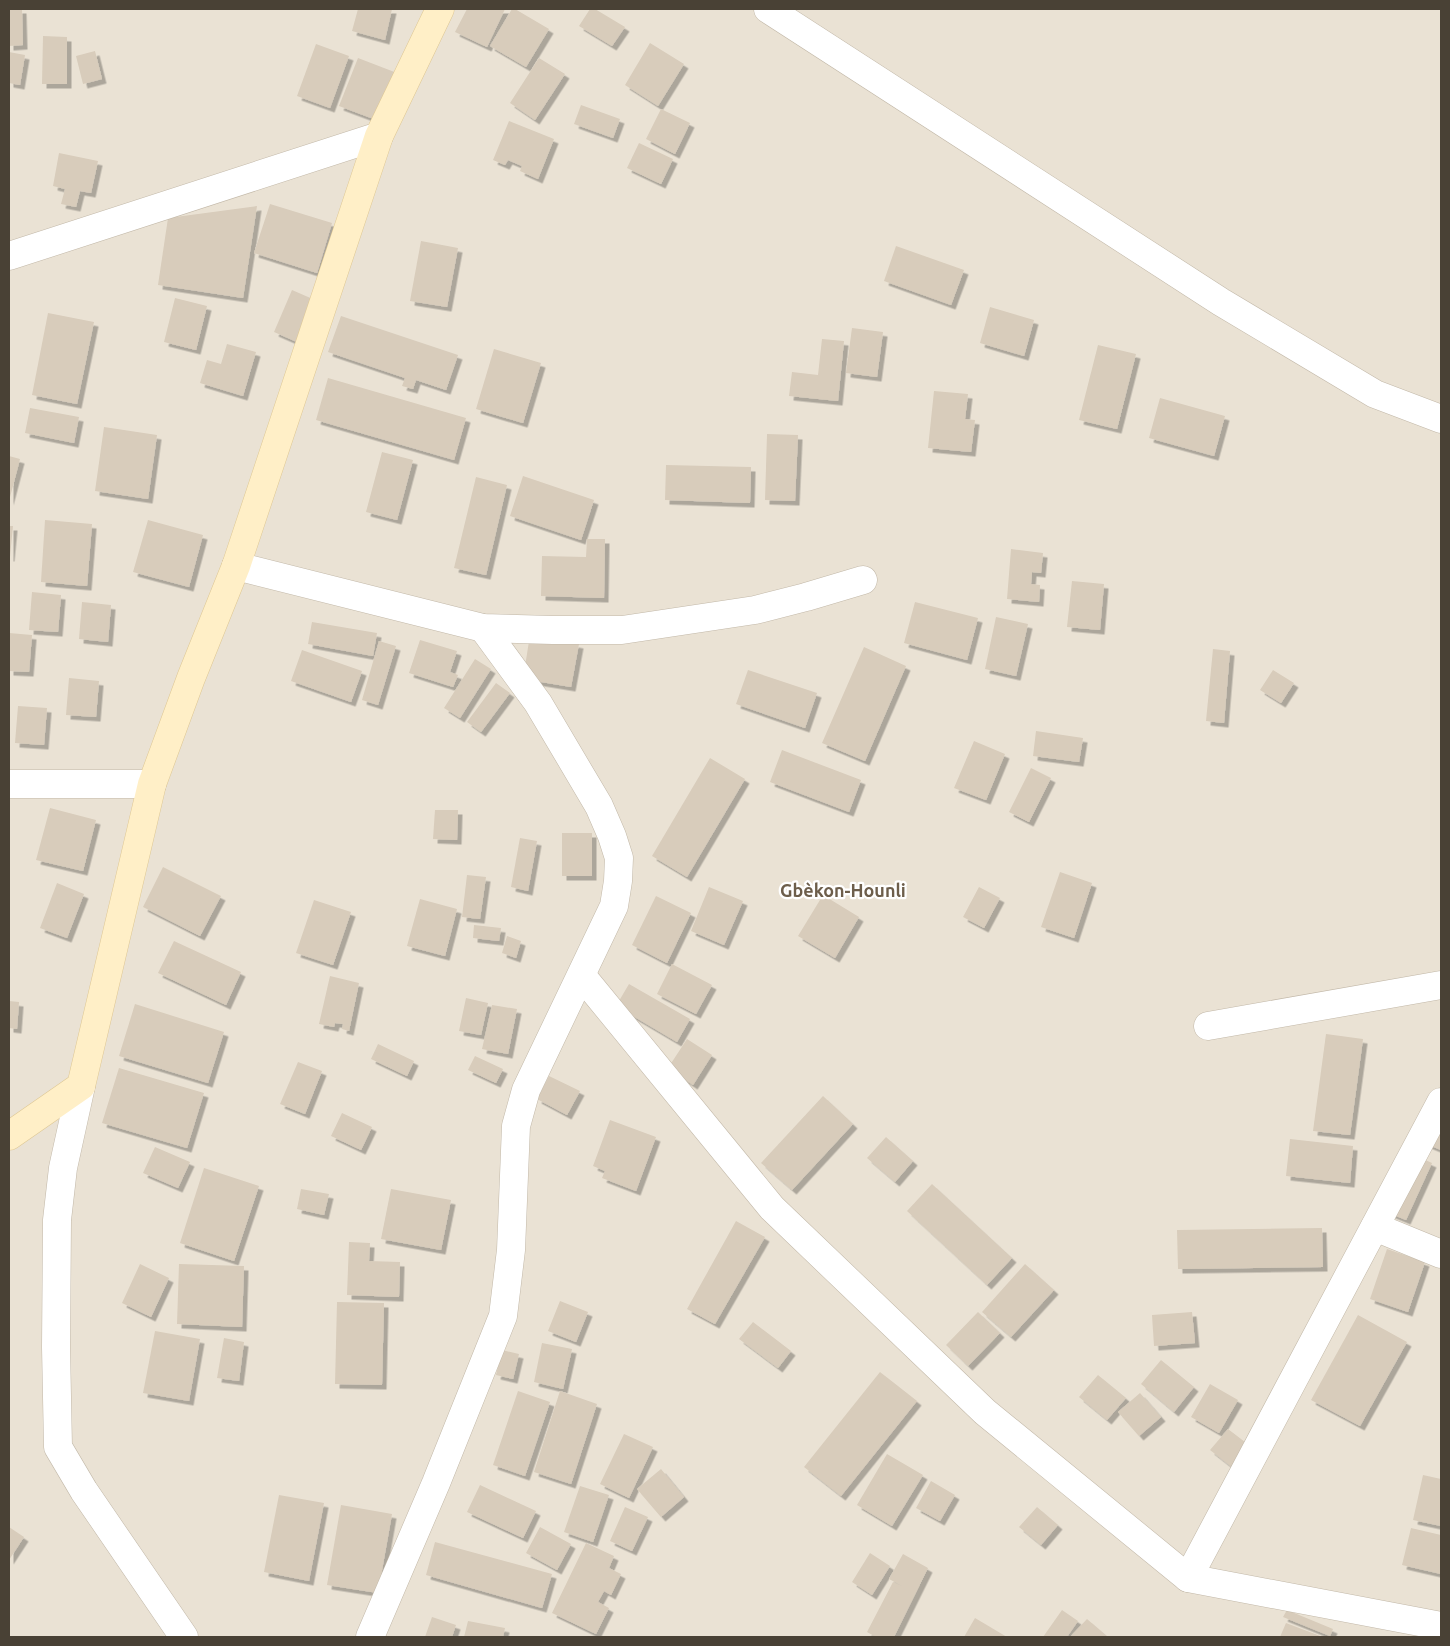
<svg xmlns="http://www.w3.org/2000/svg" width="1450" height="1646" font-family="Ubuntu,sans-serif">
<defs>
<filter id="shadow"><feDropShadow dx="4.5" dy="4.5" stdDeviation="0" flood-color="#0004"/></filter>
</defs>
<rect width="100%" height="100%" fill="#f5f0e7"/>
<rect fill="#eae2d4" x="9" y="9" width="1432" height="1628"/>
<g fill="#d8ccbb" filter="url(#shadow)">
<path d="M9,9H22L23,45L9,46Z"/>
<path d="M358,9H392L385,40L352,31Z"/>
<path d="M467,9H505L487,47L455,32Z"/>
<path d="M512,9H515L549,29L526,67L490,46Z"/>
<path d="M590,9H595L625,27L612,46L579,26Z"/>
<path d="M43,36L67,37V84H42Z"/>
<path d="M650,43L684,64L658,106L625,85Z"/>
<path d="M316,44L349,56L330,108L297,96Z"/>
<path d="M95,51L102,79L83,84L76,56Z"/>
<path d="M9,52L25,55L20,85L9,83Z"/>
<path d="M358,58L397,73L379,121L339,106Z"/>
<path d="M539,58L565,74L535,120L510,103Z"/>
<path d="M581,105L620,119L613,138L574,124Z"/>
<path d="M661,109L690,123L675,154L646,139Z"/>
<path d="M509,121L554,139L538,179L520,171L522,166L508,160L505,165L493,160Z"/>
<path d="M639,143L673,159L661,184L627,168Z"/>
<path d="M59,153L98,161L91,193L80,191L76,207L61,204L65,189L53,186Z"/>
<path d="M270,204L332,223L317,273L254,253Z"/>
<path d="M257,206L243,298L158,285L168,218Z"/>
<path d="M421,241L458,248L447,307L410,301Z"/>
<path d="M896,246L964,270L951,305L884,281Z"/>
<path d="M292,290L315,300L297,342L274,332Z"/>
<path d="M175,298L207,306L196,350L164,342Z"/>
<path d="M990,307L1034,320L1024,356L980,343Z"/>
<path d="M48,313L94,322L77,404L32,395Z"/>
<path d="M341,316L458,355L446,390L416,380L413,389L402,386L405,378L328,352Z"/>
<path d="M852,328L883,332L877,377L846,373Z"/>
<path d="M822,339L844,341L838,401L789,396L792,372L818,375Z"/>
<path d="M227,344L256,352L243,396L200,383L207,360L221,364Z"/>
<path d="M1098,345L1136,354L1117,429L1079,420Z"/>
<path d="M494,349L541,363L523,423L476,409Z"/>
<path d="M328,378L466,418L454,460L316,420Z"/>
<path d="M934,391L968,394L965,419L975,420L971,452L928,448Z"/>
<path d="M1160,398L1225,416L1214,456L1149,438Z"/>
<path d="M30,408L79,417L74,443L25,433Z"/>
<path d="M104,427L157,435L148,499L95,491Z"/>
<path d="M767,434L798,435L795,501L765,500Z"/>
<path d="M382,452L413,460L397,520L366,512Z"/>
<path d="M9,456L20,459L9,501Z"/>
<path d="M666,465L751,467L750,503L665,500Z"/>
<path d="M523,476L594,500L581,540L510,516Z"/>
<path d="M476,477L507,485L486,575L454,568Z"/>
<path d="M45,520L92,524L87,586L41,582Z"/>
<path d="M148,520L203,535L189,587L133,572Z"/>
<path d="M9,526H13L10,557H9Z"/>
<path d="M587,539H605L604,598L541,596L542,556L586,557Z"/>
<path d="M1011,549L1043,553L1041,573L1032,572L1031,584L1040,585L1039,602L1007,599Z"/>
<path d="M1072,581L1104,584L1100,630L1067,627Z"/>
<path d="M32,592L61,595L58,632L29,630Z"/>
<path d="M82,602L111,605L108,642L79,639Z"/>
<path d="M915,602L978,618L967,660L904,643Z"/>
<path d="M996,617L1028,624L1016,676L985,669Z"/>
<path d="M312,622L377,633L373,656L308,644Z"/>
<path d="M9,633L32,635L29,672L9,671Z"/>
<path d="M530,635L579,644L571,687L523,679Z"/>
<path d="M420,640L457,651L450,672L458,675L453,687L409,673Z"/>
<path d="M379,641L396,646L378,705L362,700Z"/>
<path d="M864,647L906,666L865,761L822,743Z"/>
<path d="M1213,649L1230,651L1224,723L1206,721Z"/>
<path d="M302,650L362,671L351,702L291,681Z"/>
<path d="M475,659L491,669L460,718L444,708Z"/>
<path d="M748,670L817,693L805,728L736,704Z"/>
<path d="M1273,670L1294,683L1281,703L1260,690Z"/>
<path d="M69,678L99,681L96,717L66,715Z"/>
<path d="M496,683L510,693L481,732L467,722Z"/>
<path d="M18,706L47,708L44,745L15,743Z"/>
<path d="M1036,731L1083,738L1079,762L1033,756Z"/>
<path d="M974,741L1005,754L986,800L954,788Z"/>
<path d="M782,750L861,780L849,812L770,782Z"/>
<path d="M710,758L745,779L687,877L652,856Z"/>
<path d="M1031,768L1051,778L1029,822L1009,812Z"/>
<path d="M50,808L96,820L83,871L36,860Z"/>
<path d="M435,810H458L457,840L433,839Z"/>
<rect x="562" y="833" width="30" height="43"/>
<path d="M520,838L537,841L528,891L511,887Z"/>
<path d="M163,867L221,896L200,936L143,907Z"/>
<path d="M1060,872L1092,883L1074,938L1041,927Z"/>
<path d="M467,875L486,877L480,919L462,917Z"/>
<path d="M57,883L84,894L67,938L40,928Z"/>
<path d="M709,887L743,901L724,945L691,931Z"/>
<path d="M979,887L1000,898L984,928L963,917Z"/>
<path d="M823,895L859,917L835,958L798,936Z"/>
<path d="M656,896L691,913L667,963L632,945Z"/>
<path d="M420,899L457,909L445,956L407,946Z"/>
<path d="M314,900L351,912L333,965L296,953Z"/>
<path d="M474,925L501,928L499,941L473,938Z"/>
<path d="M507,936L521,941L516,958L502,953Z"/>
<path d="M174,941L241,972L226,1005L158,973Z"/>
<path d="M672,964L712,985L696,1014L657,994Z"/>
<path d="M330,976L359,983L349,1031L342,1029L343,1024L335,1023L334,1027L319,1024Z"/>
<path d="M629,984L690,1019L677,1042L616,1006Z"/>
<path d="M466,998L488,1003L481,1035L459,1031Z"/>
<path d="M9,1001L19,1002L17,1029L9,1028Z"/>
<path d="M135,1004L224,1032L208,1083L119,1056Z"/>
<path d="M492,1005L517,1009L508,1054L482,1049Z"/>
<path d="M1326,1034L1363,1039L1350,1135L1313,1131Z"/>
<path d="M687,1039L712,1055L693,1085L668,1068Z"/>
<path d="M378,1044L414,1061L407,1076L371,1059Z"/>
<path d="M475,1056L503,1069L496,1083L468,1070Z"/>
<path d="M298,1062L322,1071L305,1114L280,1104Z"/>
<path d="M119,1068L204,1093L187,1148L102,1123Z"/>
<path d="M549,1076L580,1091L567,1115L537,1099Z"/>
<path d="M823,1096L853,1124L792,1190L761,1163Z"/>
<path d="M1441,1101V1150L1424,1143Z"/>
<path d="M342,1113L372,1127L361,1150L331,1136Z"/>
<path d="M610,1120L656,1137L636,1191L602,1178L605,1171L593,1166Z"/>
<path d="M886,1137L913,1161L895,1182L867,1158Z"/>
<path d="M1290,1139L1353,1146L1350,1183L1286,1176Z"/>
<path d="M155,1147L190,1162L178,1188L143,1173Z"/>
<path d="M1414,1155L1432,1163L1406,1220L1389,1213Z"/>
<path d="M204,1168L259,1186L234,1261L180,1243Z"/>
<path d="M932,1184L1012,1258L987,1285L907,1211Z"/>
<path d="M301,1189L329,1194L324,1215L297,1209Z"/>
<path d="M391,1189L451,1200L441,1250L381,1239Z"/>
<path d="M736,1221L765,1237L715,1324L687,1309Z"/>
<path d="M1322,1228L1323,1267L1178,1269L1177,1230Z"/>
<path d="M349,1242L370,1243L369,1261L400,1262L399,1297L347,1295Z"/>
<path d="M1387,1249L1425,1262L1408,1312L1370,1299Z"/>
<path d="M140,1264L169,1278L151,1317L122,1303Z"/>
<path d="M179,1264L244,1266L242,1327L177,1324Z"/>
<path d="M1025,1264L1054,1290L1011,1337L982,1312Z"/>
<path d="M560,1301L588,1312L576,1342L548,1331Z"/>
<path d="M337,1302L384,1303L382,1385L335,1384Z"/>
<path d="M978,1312L1000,1333L968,1366L946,1345Z"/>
<path d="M1192,1312L1195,1343L1154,1346L1152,1315Z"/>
<path d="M1358,1315L1407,1342L1360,1426L1311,1400Z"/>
<path d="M753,1322L791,1351L778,1368L739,1339Z"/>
<path d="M155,1331L200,1339L189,1401L143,1393Z"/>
<path d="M224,1338L244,1342L239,1381L217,1378Z"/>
<path d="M542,1343L572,1349L563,1389L534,1382Z"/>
<path d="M502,1350L519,1354L513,1379L496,1375Z"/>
<path d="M1161,1360L1194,1387L1174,1412L1141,1384Z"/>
<path d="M880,1372L917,1401L841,1496L804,1467Z"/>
<path d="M1098,1375L1126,1398L1107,1420L1079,1397Z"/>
<path d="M1210,1384L1238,1400L1219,1433L1191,1417Z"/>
<path d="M518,1391L550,1402L525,1476L493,1465Z"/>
<path d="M560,1391L597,1404L571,1484L534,1472Z"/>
<path d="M1140,1393L1161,1417L1139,1436L1118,1412Z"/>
<path d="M1228,1429L1250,1446L1233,1468L1210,1450Z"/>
<path d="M624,1434L653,1447L629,1498L600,1484Z"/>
<path d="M887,1454L923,1475L892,1526L857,1505Z"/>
<path d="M661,1469L684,1497L661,1517L637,1489Z"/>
<path d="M1423,1475L1441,1479V1526L1413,1520Z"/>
<path d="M931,1481L955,1495L940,1521L916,1508Z"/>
<path d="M480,1485L536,1511L523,1538L467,1512Z"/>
<path d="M580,1486L609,1495L593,1542L564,1532Z"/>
<path d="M279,1495L324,1503L309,1581L264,1572Z"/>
<path d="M341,1505L392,1514L378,1593L327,1585Z"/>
<path d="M625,1507L648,1517L632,1551L610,1541Z"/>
<path d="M1037,1507L1058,1525L1041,1545L1019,1527Z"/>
<path d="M9,1527L24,1537L9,1560Z"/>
<path d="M540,1527L571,1544L557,1570L526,1553Z"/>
<path d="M1411,1528L1441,1535V1574L1402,1565Z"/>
<path d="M435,1542L552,1574L542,1608L426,1575Z"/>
<path d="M586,1543L614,1556L609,1568L621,1574L611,1595L604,1591L598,1602L609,1608L596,1634L552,1613Z"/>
<path d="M870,1553L890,1566L872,1595L852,1582Z"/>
<path d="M903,1554L928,1568L894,1637H876L867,1632L893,1582L902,1586L889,1579Z"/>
<path d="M1062,1610L1078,1621L1067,1637H1043Z"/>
<path d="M1287,1610L1333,1629L1330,1636L1283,1617Z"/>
<path d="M432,1617L456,1625L452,1637H425Z"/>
<path d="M975,1618L1007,1637H964Z"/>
<path d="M1087,1619L1108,1637H1070Z"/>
<path d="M468,1621L505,1628L503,1637H464Z"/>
<path d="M1286,1623L1323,1637H1280Z"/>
</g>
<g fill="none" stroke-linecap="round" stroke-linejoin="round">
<g stroke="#c2b8a8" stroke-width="29">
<g id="street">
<path d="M768,9L1221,302L1375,394L1441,419"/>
<path d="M9,256L379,136"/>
<path d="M236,566L483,628L553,630H622L755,610L806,597L863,580"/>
<path d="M9,784H152"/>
<path d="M582,976L772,1208L985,1412L1188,1578L1441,1626"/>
<path d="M1208,1026L1441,985"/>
<path d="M81,1086L63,1168L57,1220L56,1347L58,1447L84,1491L184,1637"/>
<path d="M1375,1227L1441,1254"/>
<path d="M1188,1578L1441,1102"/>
<path d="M370,1637L436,1483L503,1316L511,1250L516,1126L526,1090L614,906L618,881L619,858L612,836L599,806L538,703L483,628"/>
</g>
</g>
<g stroke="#dec793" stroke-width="29">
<path id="secondary" d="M9,1136L81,1086L152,784L191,678L236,566L379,136L440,9"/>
</g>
<use href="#street" stroke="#fff" stroke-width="28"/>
<use href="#secondary" stroke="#ffefc7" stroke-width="28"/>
</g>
<g text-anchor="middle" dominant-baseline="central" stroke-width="4.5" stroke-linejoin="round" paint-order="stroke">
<g font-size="18" font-weight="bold" fill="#6d5e4b" stroke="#fff">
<text x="843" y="890">Gbèkon-Hounli</text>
</g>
</g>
<rect width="1450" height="1646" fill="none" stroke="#494135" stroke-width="20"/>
</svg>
